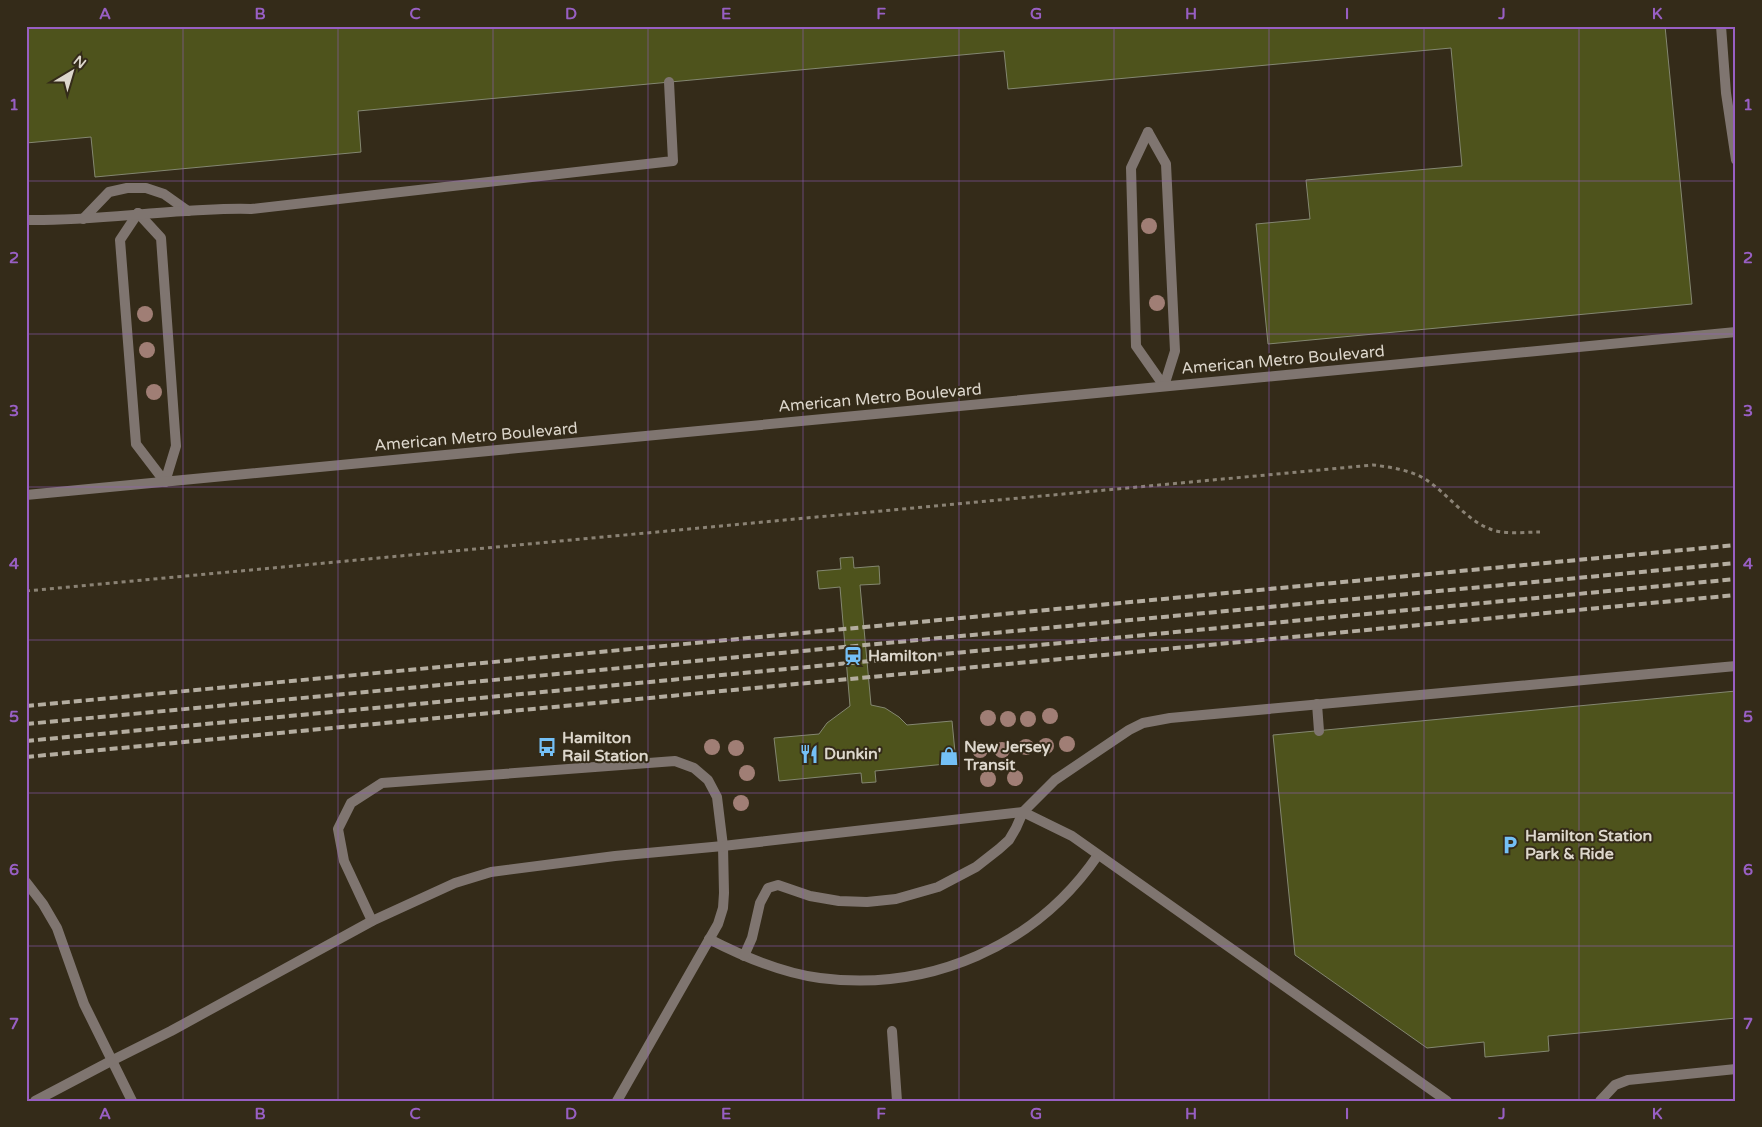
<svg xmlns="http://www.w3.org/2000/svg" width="1762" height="1127" font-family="'Varela Round',sans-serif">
<rect width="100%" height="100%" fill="#342b19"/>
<g fill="#4e531c" stroke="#848771">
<path d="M26,26H1665L1692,304L1268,344L1256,224L1310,219L1306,180L1462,166L1451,48L1008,89L1004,51L358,111L361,152L95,177L91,137L26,143Z"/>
<path d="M853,557L854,568L879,566L880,584L860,585L871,705L885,708L899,717L907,725L952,721L956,763L875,771L876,782L862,783L861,773L779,781L774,738L819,734L827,723L850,706L840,587L819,589L817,571L841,569L840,558Z"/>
<path d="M1736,691V1018L1548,1036L1549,1051L1485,1057L1484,1042L1427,1048L1295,955L1273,735Z"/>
</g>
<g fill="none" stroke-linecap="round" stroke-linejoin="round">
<path stroke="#8a8274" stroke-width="3" stroke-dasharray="4 4" stroke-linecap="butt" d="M26,591L1373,465C1390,467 1410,470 1425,479C1447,493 1466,520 1490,529C1505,535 1524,532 1540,532"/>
<g stroke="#7f7570" stroke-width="10">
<path d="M1721,26L1726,93L1736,160"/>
<path d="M1148,132L1131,168L1136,346L1164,386"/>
<path d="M1148,132L1166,164L1175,351L1164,386"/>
<path d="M138,213L120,240L136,444L165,482"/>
<path d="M138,213L161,238L176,446L165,482"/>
<path d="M83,219L109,192L127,188H146L164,194L188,211"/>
<path d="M26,220C80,221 133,214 186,211C208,210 229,208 251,209L673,161L669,82"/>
<path d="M1317,704L1319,731"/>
<path d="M26,882L43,904L57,928L84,1004L132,1101"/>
<path d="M372,921L344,861L338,829L351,803L382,783L675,761L694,768L708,780L717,797L723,846L724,893L723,908L718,924L617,1101"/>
<path d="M709,939C744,957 781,973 820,978C930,992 1036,946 1098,855"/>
<path d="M744,956L752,938L760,903L768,888L778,885L810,896L839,901L867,902L896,899L938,887L976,867L999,849L1009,840L1016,828L1023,812L1055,780L1129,730L1143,723L1170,718L1736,666"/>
<path d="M892,1031L897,1101"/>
<path d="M111,1061L171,1031L372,921L455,883L491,872L615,856L723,846L1023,812L1072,836L1447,1101"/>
<path d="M1600,1101L1615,1085L1628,1080L1736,1069"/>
</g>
<g stroke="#7f7570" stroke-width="10">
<path d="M26,495L1736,332"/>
<path d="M35,1101L111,1061"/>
</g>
<g stroke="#b4ada0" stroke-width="4" stroke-dasharray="8 4" stroke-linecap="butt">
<path d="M26,706L1736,545"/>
<path d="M26,724L1736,563"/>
<path d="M26,741L1736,579"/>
<path d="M26,757L1736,595"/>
</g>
</g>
<g fill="#a07e75">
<circle cx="1149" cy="226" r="8"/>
<circle cx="1157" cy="303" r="8"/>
<circle cx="145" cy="314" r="8"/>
<circle cx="147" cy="350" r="8"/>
<circle cx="154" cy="392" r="8"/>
<circle cx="1050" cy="716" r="8"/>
<circle cx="988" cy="718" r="8"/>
<circle cx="1008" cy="719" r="8"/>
<circle cx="1028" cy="719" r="8"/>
<circle cx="1067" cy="744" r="8"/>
<circle cx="1046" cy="746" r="8"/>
<circle cx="712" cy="747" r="8"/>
<circle cx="1026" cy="747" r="8"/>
<circle cx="736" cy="748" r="8"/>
<circle cx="980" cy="750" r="8"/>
<circle cx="1002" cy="750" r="8"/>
<circle cx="747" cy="773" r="8"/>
<circle cx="1015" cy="778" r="8"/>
<circle cx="988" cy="779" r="8"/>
<circle cx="741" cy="803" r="8"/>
</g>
<path fill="none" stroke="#985fc3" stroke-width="1" stroke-opacity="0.55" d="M183,26V1101M338,26V1101M493,26V1101M648,26V1101M803,26V1101M959,26V1101M1114,26V1101M1269,26V1101M1424,26V1101M1579,26V1101M26,181H1736M26,334H1736M26,487H1736M26,640H1736M26,793H1736M26,946H1736"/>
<defs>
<g id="station-bare" transform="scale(1.5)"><path d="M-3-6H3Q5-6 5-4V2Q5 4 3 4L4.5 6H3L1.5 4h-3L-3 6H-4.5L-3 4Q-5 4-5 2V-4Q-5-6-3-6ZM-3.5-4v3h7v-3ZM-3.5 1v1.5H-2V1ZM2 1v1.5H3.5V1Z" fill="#74c0f6" stroke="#342b19" stroke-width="2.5" paint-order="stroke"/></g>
<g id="bus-bare" transform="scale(1.5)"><path d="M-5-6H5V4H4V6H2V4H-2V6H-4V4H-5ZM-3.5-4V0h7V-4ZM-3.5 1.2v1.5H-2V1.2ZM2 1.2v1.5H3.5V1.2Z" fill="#74c0f6" stroke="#342b19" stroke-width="2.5" paint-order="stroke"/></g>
<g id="restaurant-bare" transform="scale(1.5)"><path d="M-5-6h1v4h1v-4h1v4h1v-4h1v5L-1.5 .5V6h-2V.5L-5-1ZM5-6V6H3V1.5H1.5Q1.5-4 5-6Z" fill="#74c0f6" stroke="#342b19" stroke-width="2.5" paint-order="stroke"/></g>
<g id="shop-bare" transform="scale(1.5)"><path d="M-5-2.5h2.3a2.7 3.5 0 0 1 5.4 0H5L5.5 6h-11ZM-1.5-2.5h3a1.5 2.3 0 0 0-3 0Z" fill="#74c0f6" stroke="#342b19" stroke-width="2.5" paint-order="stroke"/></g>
<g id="parking-bare" transform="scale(1.5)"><path d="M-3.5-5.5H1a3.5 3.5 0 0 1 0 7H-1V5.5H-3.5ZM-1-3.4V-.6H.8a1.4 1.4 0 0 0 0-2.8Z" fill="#74c0f6" stroke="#342b19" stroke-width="2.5" paint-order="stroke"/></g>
</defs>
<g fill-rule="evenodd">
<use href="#station-bare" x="853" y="656"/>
<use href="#bus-bare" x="547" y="747"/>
<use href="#restaurant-bare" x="809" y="754"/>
<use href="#shop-bare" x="949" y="756"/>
<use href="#parking-bare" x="1510" y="845"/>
</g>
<g text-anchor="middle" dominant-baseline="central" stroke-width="4" stroke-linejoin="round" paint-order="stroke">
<g font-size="16" fill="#ddd7cc" stroke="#342b19">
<text transform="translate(1283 360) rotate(-5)">American Metro Boulevard</text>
<text transform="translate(880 398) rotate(-5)">American Metro Boulevard</text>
<text transform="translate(476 437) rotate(-5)">American Metro Boulevard</text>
</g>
<g font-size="16" font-weight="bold" fill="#ddd7cc" stroke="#342b19" text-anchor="start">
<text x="868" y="656">Hamilton</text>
<text x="562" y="738">Hamilton<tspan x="562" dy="18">Rail Station</tspan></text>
<text x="964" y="747">New Jersey<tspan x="964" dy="18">Transit</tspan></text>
<text x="824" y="754">Dunkin'</text>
<text x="1525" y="836">Hamilton Station<tspan x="1525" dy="18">Park &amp; Ride</tspan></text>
</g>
</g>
<rect width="1762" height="1127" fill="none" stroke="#342b19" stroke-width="55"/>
<g transform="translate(72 72) rotate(38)" stroke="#342b19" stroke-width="4" paint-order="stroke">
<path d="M0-4L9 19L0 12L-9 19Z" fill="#ddd7cc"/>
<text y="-8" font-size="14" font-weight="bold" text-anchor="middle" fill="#ddd7cc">N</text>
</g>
<rect x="28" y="28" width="1706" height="1072" fill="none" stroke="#985fc3" stroke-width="2"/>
<g font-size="16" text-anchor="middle" font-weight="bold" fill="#985fc3">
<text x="105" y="19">A</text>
<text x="260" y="19">B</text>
<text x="415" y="19">C</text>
<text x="571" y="19">D</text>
<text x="726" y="19">E</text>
<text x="881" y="19">F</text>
<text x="1036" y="19">G</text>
<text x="1191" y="19">H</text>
<text x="1347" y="19">I</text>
<text x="1502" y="19">J</text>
<text x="1657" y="19">K</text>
<text x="14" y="110">1</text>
<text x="1748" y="110">1</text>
<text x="14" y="263">2</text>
<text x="1748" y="263">2</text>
<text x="14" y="416">3</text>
<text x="1748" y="416">3</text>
<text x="14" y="569">4</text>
<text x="1748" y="569">4</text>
<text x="14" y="722">5</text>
<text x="1748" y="722">5</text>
<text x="14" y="875">6</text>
<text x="1748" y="875">6</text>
<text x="14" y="1029">7</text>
<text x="1748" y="1029">7</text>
<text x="105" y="1119">A</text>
<text x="260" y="1119">B</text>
<text x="415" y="1119">C</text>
<text x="571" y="1119">D</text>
<text x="726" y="1119">E</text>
<text x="881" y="1119">F</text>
<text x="1036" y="1119">G</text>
<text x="1191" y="1119">H</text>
<text x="1347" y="1119">I</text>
<text x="1502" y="1119">J</text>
<text x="1657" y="1119">K</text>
</g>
</svg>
